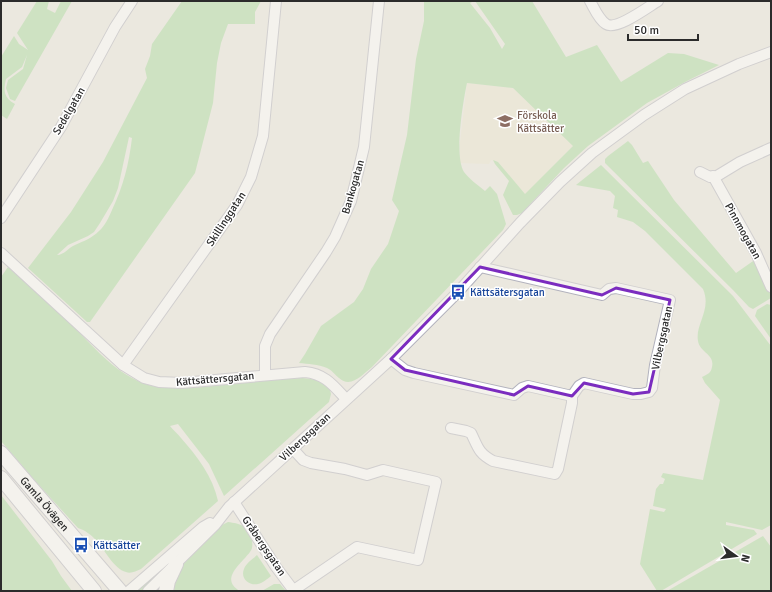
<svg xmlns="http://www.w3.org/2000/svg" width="772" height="592" font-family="Signika,sans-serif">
<rect width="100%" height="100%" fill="#ebe8df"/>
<path fill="#ebe7d0" d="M467,83L513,88L573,146L525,195L498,162L491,160L489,164L460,163V143Z"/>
<g fill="#aadca1" fill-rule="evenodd">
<path d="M37,1H49L47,9L55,13L61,1H72L15,101L10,99L6,88L8,80L23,69L27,55L22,67L6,79C3,91 4,98 15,104L7,119L1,115V57L14,36L19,44L28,50L17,33Z"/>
<path d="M182,1H261L255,12V24H228L221,43L217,63L213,103L195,173L90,322H87L28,268L71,212L103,162L147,78L145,69L150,56L152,44ZM129,137L132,138C129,164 123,187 112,210C109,217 105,226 99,231C92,238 84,241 75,245C68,248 64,255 57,255L68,245L88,236L94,232L100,223L113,201L118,188Z"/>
<path d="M424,1H474L470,3L490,28L502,49L505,44L475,1H532L566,57L597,45L621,82L668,53L684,54L719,65L687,81L647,103L588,146L564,168L522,213L517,215H513L503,195L509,181L495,164L493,160L498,162L525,194L573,146L513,88L467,83C463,102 454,156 464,172C469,179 478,185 485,191L490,186L497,194L506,224L503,230L372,367C363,374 351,389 339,378C335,375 332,370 327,368C318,364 308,364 299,363L305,354L321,326L354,302L363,289L371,269L388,244L399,211L392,200L407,135L416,59L424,21Z"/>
<path d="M628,141L632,145L643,163L648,161L674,200L736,273L756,259L771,292V298L753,309L749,307L733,290L605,163V159L608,156Z"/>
<path d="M601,165L733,296L771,346V525L762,530L726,522V525L754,530L757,534L661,591H657L640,564L650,509L664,512L666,509L653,506L656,489L660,484H663L665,479L661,477L663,473L703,480L720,400L705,383L702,377C708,374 711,373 712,367C715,354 700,353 698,341C695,324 712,310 703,289L645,231L633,222L617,217L618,210L613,208L615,196L610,191L576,185Z"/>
<path d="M8,267C28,283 46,300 65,318C95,347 124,388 170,388C214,389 259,379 303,378L318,380L329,386L331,394L329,402L224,496L209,464L178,424L170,426C173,430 178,434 181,438C197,456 213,477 218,501L141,569C136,571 131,574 126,572C114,569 104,549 96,540C91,535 85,530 78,528L37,483L1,441V277Z"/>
<path d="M767,304L771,305V339L755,316L757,310Z"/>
<path d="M1,495L52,561L61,576L72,591H1Z"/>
<path d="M228,522C240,524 245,524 250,536C252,539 253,543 252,548C249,559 216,577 240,591H171L180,568L216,528Z"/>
<path d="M763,536L771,547V591H667Z"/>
<path d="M257,555L271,576C267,579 263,583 258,584C249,586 240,578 244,569C246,563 253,559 257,555Z"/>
<path d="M171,560L173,562L144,591H137Z"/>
<path d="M274,584H280L286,591H262Z"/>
</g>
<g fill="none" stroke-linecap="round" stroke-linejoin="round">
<g stroke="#b2b2bd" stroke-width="12">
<g id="minor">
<path d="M590,1C594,8 599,20 606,24C616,31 648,7 658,1"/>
<path d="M700,172L710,177L717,176L740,162L771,148"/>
<path d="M713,176L756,253L771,287"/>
<path d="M1,218L61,127L115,27L132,1"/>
<path d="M1,253L123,365L144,378L159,382L182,383L305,372C325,374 333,385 346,399"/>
<path d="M480,267L602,295L609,289L616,288L670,300L655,365L652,388L649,392L641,394H633L584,383L579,386L572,396"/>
<path d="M391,359L405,370L414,373L514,395L522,388L528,386L572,396V403L558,469L555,474L493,461C478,453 478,447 471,433L466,431L451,428"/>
<path d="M123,365L237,205L251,177L263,136L276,1"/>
<path d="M265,375V346L270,334L326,252L335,237L351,201L364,147L379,1"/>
<path d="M293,449L303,460L311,463L345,469L367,475L383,470L436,482L418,560L357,547L294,590"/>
<path d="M234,502L276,567L294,591"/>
<path d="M129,591L203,527L210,523"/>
<path d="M148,591L215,525L229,507L391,359L458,292L520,223L560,182L592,153L644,115L685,89L739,64L771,52"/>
</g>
</g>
<g stroke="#b2b2bd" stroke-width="16">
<g id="secondary">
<path id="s1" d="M1,453L120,591"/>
<path d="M1,478L94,591"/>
<path d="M166,591L168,581L176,564"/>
</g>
</g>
<use href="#minor" stroke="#fff" stroke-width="10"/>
<use href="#secondary" stroke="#fff" stroke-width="14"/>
</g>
<path d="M0 0H772V592H0ZM480,267L602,295L616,288L670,300L649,392L633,394L584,383L572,396L528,386L514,395L405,370L391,359Z" fill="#ebe8df" fill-opacity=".55" fill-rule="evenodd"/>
<path fill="none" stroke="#7b2cbf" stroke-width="3" stroke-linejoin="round" d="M480,267L602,295L616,288L670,300L649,392L633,394L584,383L572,396L528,386L514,395L405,370L391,359Z"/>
<defs>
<g id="school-bare" transform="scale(1.2)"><path d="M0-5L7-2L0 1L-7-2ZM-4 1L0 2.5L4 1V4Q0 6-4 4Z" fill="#8d6e63" stroke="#fff" stroke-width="2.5" paint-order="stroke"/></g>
<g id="bus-bare" transform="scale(1.2)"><path d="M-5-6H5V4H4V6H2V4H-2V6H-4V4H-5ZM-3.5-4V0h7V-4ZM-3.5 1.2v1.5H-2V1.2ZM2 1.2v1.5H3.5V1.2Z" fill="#1a4fb4" stroke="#fff" stroke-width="2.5" paint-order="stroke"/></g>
</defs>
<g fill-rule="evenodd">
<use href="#school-bare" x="505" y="121"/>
<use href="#bus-bare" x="458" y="292"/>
<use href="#bus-bare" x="81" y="545"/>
</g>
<g text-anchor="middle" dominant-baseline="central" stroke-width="3" stroke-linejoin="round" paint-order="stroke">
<g font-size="11" fill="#2b2b2b" stroke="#fff">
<text transform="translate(69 111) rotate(-60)">Sedelgatan</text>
<text transform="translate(353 187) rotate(-74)">Bankogatan</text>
<text transform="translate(226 219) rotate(-57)">Skillinggatan</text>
<text transform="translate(743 231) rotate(61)">Pinnmogatan</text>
<text transform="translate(662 338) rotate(-78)">Vilbergsgatan</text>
<text transform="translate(215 379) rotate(-5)">Kättsättersgatan</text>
<text transform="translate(305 437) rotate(-43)">Vilbergsgatan</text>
<text stroke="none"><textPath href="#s1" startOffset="67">Gamla Övägen</textPath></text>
<text transform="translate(264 546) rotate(56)">Gråbergsgatan</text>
</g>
<g font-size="11" fill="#785e54" stroke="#fff" text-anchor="start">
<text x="517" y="115">Förskola<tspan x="517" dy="13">Kättsätter</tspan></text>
</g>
<g font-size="11" fill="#164399" stroke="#fff" text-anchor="start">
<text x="470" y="292">Kättsätersgatan</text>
<text x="93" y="545">Kättsätter</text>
</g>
</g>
<rect width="772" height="592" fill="none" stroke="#2b2b2b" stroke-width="4"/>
<g transform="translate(736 556) rotate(104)" stroke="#ffffff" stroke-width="3" paint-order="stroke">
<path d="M0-3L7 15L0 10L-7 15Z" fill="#2b2b2b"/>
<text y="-6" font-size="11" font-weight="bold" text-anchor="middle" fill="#2b2b2b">N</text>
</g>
<path d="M628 34v6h70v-6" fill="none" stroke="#2b2b2b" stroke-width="2"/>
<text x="634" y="34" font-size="12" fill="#2b2b2b" stroke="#ffffff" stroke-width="3" paint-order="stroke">50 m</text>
</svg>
